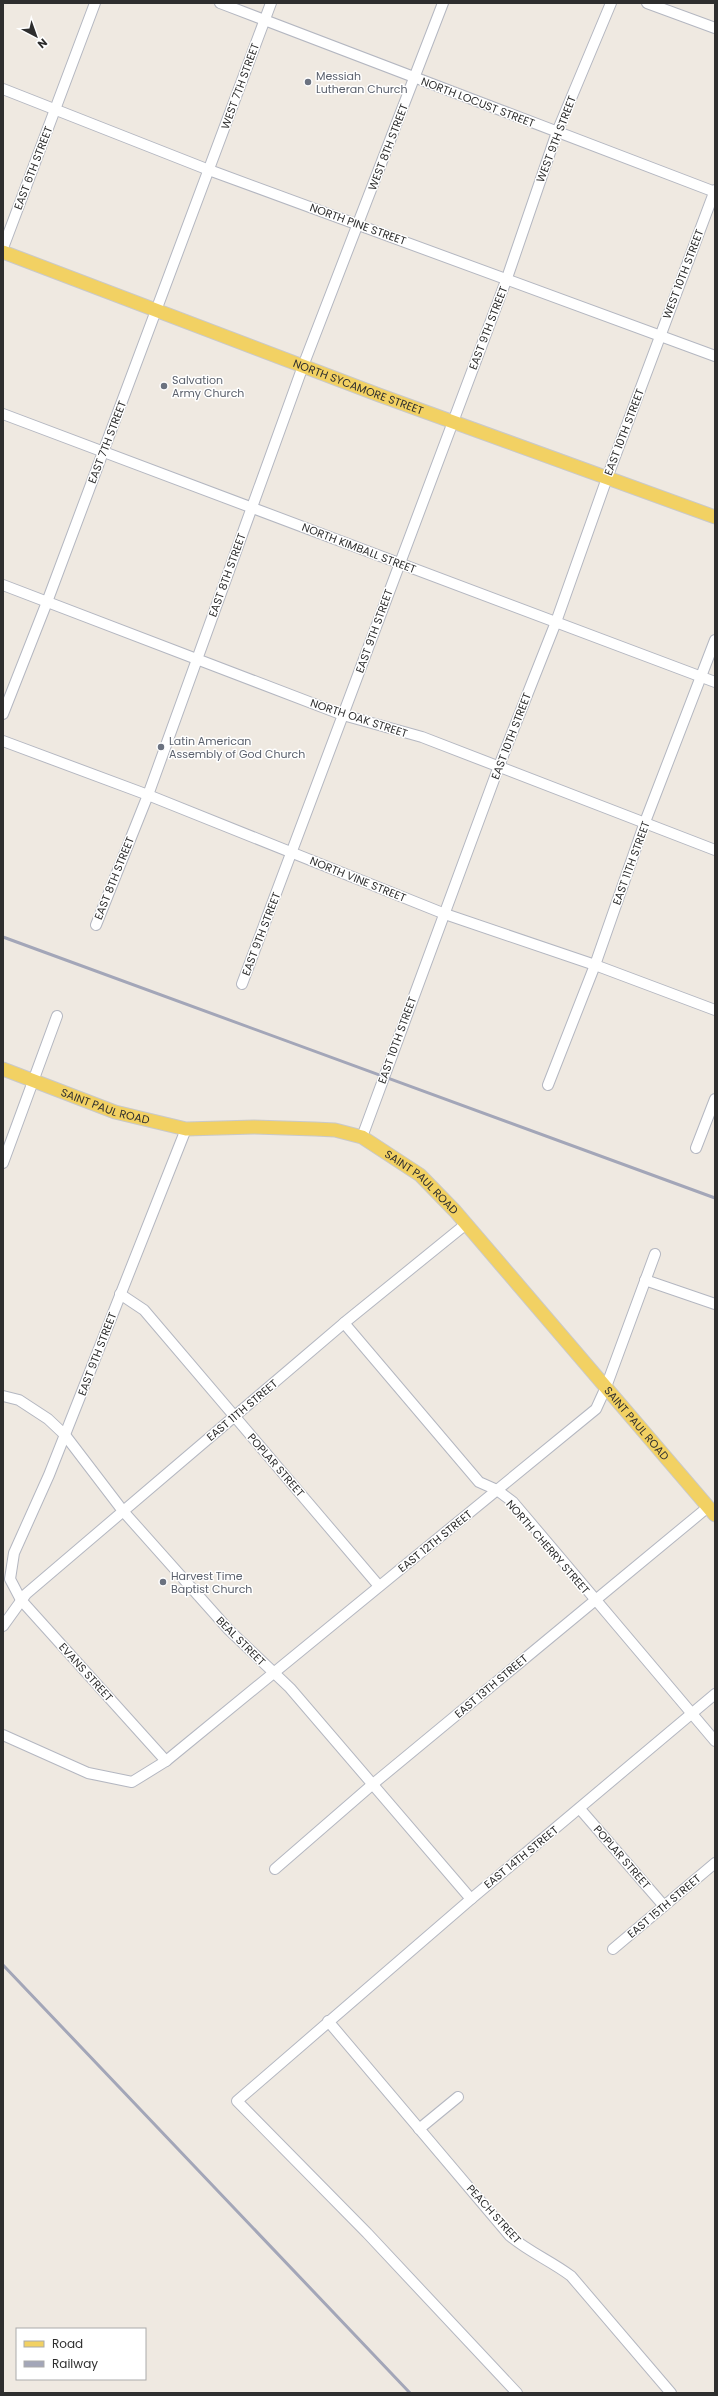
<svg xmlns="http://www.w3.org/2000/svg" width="718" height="2396" font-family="Poppins,sans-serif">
<rect width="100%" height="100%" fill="#efe9e1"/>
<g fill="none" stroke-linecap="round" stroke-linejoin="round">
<g stroke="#b4b7c1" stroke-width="12">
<g id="minor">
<path d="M220,3L715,192"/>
<path d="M647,3L715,28"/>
<path d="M3,89L209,170L715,356"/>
<path d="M3,248L95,3"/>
<path d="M3,414L715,682"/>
<path d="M3,585L343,715L422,737L715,850"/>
<path d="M3,714L47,602L271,3"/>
<path d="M3,741L148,795L445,914L595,965L715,1010"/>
<path d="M96,925L148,795L303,366L443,3"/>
<path d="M242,984L507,278L557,132L611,3"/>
<path d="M548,1085L595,965L645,822L715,640"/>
<path d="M362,1137L499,766L556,622L607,478L715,190"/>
<path d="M696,1148L715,1099"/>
<path d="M3,1163L57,1016"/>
<path d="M645,1280L715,1304"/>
<path d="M120,1294L144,1310L379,1586"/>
<path d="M344,1323L479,1482L497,1490L513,1502L715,1741"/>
<path d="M3,1396L19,1400L48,1419L65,1435L123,1511L229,1630L290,1688L471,1899"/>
<path d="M3,1626L26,1594L344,1323L466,1224"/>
<path d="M3,1735L88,1773L132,1782L166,1761L596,1409L606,1387L655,1254"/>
<path d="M166,1761L21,1600L10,1579L14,1553L49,1475L186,1129"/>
<path d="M580,1809L664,1906"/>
<path d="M275,1869L373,1784L708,1507"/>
<path d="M613,1949L715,1863"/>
<path d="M328,2021L510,2236C529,2252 551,2261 571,2276L671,2393"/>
<path d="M419,2129L458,2097"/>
<path d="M517,2393L367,2233L237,2101L471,1899L715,1694"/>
</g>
</g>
<g stroke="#c9c9c9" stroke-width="15">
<g id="major">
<path id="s1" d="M3,252L379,395L715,517"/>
<path id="s2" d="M3,1069L115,1112L186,1129L254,1127L315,1129L335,1130L362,1137L420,1175L455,1211L715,1515"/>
</g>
</g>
<use href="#minor" stroke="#fff" stroke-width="10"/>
<use href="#major" stroke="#f2d163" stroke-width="13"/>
<g stroke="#a3a6b8" stroke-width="3">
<path d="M3,937L715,1198"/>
<path d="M3,1965L410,2393"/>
</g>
</g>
<g fill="#6b7280" stroke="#fff" stroke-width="1.5">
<circle cx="308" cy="82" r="4"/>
<circle cx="164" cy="386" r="4"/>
<circle cx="161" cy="747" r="4"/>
<circle cx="163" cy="1582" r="4"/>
</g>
<g text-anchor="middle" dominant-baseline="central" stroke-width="3" stroke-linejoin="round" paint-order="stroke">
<g font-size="11" fill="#5b616d" stroke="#fff" text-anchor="start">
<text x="316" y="76">Messiah<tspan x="316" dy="13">Lutheran Church</tspan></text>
<text x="172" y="380">Salvation<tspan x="172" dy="13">Army Church</tspan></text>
<text x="169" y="741">Latin American<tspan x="169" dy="13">Assembly of God Church</tspan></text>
<text x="171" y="1576">Harvest Time<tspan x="171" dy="13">Baptist Church</tspan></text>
</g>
<g font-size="11" fill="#2e2e2e" stroke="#fff">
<text transform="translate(240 86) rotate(-70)">WEST 7TH STREET</text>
<text transform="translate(478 102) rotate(21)">NORTH LOCUST STREET</text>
<text transform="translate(556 139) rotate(-69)">WEST 9TH STREET</text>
<text transform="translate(388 147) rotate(-69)">WEST 8TH STREET</text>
<text transform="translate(33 168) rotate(-69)">EAST 6TH STREET</text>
<text transform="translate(358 224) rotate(20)">NORTH PINE STREET</text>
<text transform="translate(683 274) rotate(-69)">WEST 10TH STREET</text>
<text transform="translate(488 328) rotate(-69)">EAST 9TH STREET</text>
<text stroke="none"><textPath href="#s1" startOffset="380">NORTH SYCAMORE STREET</textPath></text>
<text transform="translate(624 432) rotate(-69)">EAST 10TH STREET</text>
<text transform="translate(107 442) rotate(-69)">EAST 7TH STREET</text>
<text transform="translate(359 548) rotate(21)">NORTH KIMBALL STREET</text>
<text transform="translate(227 575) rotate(-70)">EAST 8TH STREET</text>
<text transform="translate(374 631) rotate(-70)">EAST 9TH STREET</text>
<text transform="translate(359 718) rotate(18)">NORTH OAK STREET</text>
<text transform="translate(511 736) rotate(-69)">EAST 10TH STREET</text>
<text transform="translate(631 863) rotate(-70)">EAST 11TH STREET</text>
<text transform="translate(114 878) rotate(-68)">EAST 8TH STREET</text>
<text transform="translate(358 879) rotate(22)">NORTH VINE STREET</text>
<text transform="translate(261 934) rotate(-69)">EAST 9TH STREET</text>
<text transform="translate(397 1040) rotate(-70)">EAST 10TH STREET</text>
<text stroke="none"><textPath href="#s2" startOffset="109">SAINT PAUL ROAD</textPath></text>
<text stroke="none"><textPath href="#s2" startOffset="445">SAINT PAUL ROAD</textPath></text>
<text transform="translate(97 1354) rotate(-69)">EAST 9TH STREET</text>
<text transform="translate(242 1410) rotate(-40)">EAST 11TH STREET</text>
<text stroke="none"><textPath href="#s2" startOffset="769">SAINT PAUL ROAD</textPath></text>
<text transform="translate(276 1465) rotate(49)">POPLAR STREET</text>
<text transform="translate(435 1541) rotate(-39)">EAST 12TH STREET</text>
<text transform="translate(548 1547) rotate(49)">NORTH CHERRY STREET</text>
<text transform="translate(241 1641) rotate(45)">BEAL STREET</text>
<text transform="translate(86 1672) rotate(48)">EVANS STREET</text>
<text transform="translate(491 1686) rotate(-40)">EAST 13TH STREET</text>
<text transform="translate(521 1857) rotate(-39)">EAST 14TH STREET</text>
<text transform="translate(622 1857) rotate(49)">POPLAR STREET</text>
<text transform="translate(664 1906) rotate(-40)">EAST 15TH STREET</text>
<text transform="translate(494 2214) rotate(48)">PEACH STREET</text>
</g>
</g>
<rect width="718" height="2396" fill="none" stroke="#2e2e2e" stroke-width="8"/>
<rect x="16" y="2328" width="130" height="52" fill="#ffffff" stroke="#ababab"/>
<rect x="24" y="2341" width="20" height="6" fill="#f2d163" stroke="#ababab"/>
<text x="52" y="2348" font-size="12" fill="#2e2e2e">Road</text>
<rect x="24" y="2361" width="20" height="6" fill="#a3a6b8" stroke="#ababab"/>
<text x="52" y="2368" font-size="12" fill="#2e2e2e">Railway</text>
<g transform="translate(36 36) rotate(139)" stroke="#ffffff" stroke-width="3" paint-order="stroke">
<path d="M0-3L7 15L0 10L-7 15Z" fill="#2e2e2e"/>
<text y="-6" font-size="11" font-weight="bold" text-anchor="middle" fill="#2e2e2e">N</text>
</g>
</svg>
